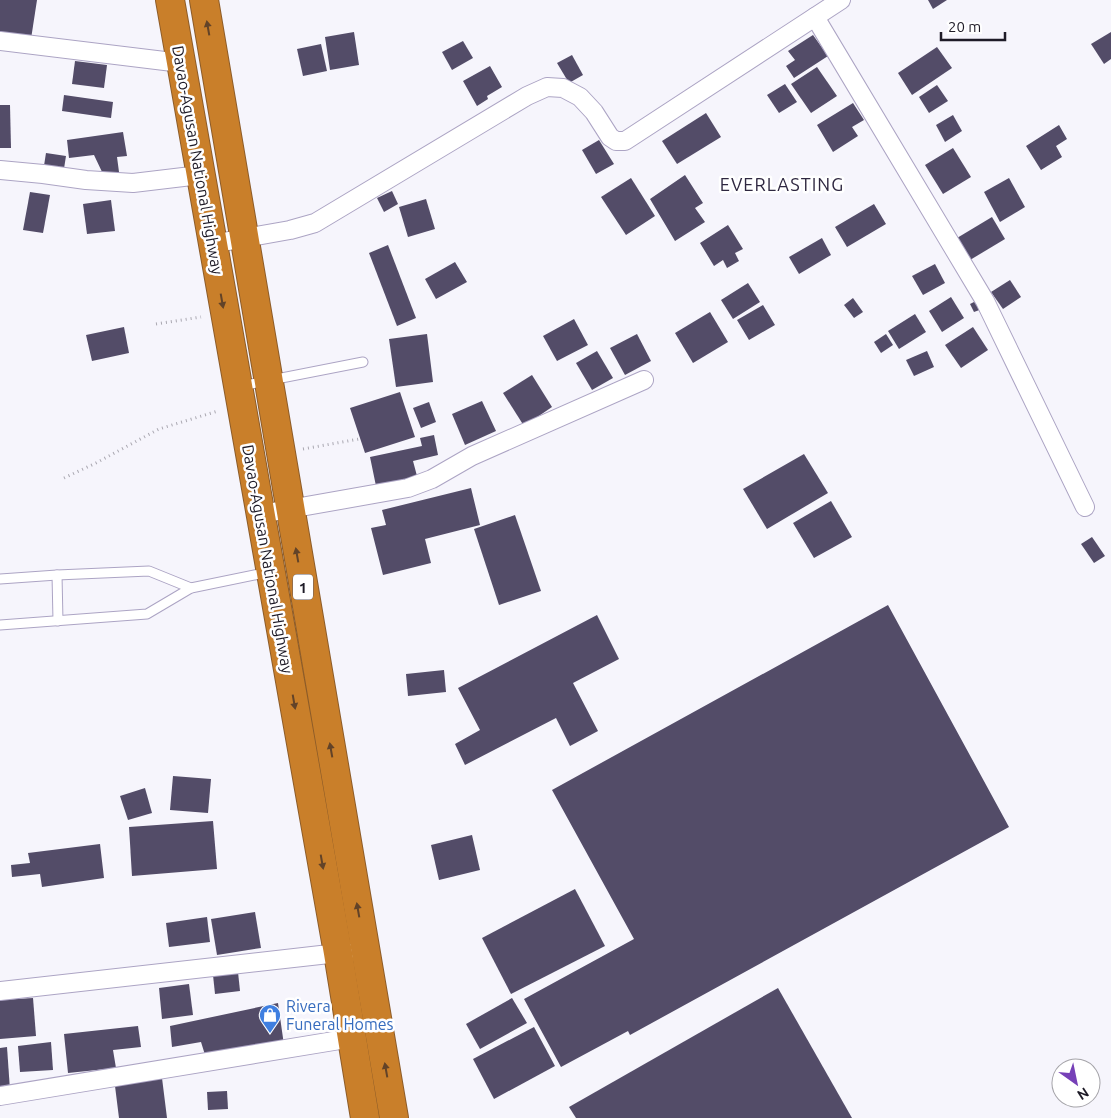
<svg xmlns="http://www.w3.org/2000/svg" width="1111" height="1118" font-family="Ubuntu,sans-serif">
<rect width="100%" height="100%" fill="#f6f5fc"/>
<g fill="#534c68">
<path d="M0,0H37L31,39L0,34Z"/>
<path d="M928,0H947L933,9Z"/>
<path d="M354,32L359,65L330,70L325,37Z"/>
<path d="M1111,32V59L1104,64L1091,44Z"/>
<path d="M813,35L828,56L794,78L786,66L795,60L788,51Z"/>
<path d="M463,41L473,58L452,70L442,52Z"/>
<path d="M321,44L327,71L303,76L297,49Z"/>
<path d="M937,47L952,68L912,95L898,73Z"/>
<path d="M572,55L583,75L569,83L557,63Z"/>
<path d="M75,61L107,65L104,88L72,84Z"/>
<path d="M490,66L502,87L487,96L488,99L477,106L463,81Z"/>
<path d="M817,67L837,96L811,113L791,84Z"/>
<path d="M785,84L797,102L779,113L767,95Z"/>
<path d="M937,85L948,101L929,113L919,97Z"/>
<path d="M64,95L113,102L111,118L62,111Z"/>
<path d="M853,103L864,120L852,127L858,136L833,152L817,125Z"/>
<path d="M0,105H10L11,148H0Z"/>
<path d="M706,113L721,137L677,164L662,141Z"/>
<path d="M953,115L962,131L945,142L936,125Z"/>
<path d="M1059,125L1067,139L1056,146L1062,157L1041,170L1026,146Z"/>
<path d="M123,132L127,156L117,157L119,172L103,174L94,155L69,158L67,140Z"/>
<path d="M599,140L614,164L596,174L582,150Z"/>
<path d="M953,148L971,177L943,194L925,165Z"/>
<path d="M46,153L66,156L63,175L43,172Z"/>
<path d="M685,175L703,203L695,208L705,222L675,241L650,199Z"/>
<path d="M631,178L655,216L626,235L601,197Z"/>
<path d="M1009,178L1025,207L1000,222L984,192Z"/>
<path d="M392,191L398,204L384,212L377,198Z"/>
<path d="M30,192L50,195L43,233L23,230Z"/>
<path d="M426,199L435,229L408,237L399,207Z"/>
<path d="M111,200L115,231L87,234L83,204Z"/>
<path d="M874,204L886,224L847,247L835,227Z"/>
<path d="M992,217L1005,239L970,260L957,238Z"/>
<path d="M728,225L743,249L735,253L739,261L727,268L723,260L714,266L700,243Z"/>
<path d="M822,238L831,255L799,274L789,257Z"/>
<path d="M388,245L416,318L397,326L369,253Z"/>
<path d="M455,262L467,282L436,299L425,279Z"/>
<path d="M935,264L945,283L923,295L912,276Z"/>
<path d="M1010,280L1021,297L1003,309L991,292Z"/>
<path d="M748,283L760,302L733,319L721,300Z"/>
<path d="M951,297L964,318L942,332L929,311Z"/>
<path d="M853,298L863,312L854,318L844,305Z"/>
<path d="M978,300L982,309L974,312L970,304Z"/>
<path d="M763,305L775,325L749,340L737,320Z"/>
<path d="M710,312L728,342L693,363L675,333Z"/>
<path d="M915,314L926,332L899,349L888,331Z"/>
<path d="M574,319L588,345L557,361L543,336Z"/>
<path d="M124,327L129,353L92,361L86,335Z"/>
<path d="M973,327L988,350L961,368L945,345Z"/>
<path d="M427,334L433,382L396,387L389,339Z"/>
<path d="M637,334L651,361L625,375L610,348Z"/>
<path d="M886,334L893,345L881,353L874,342Z"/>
<path d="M597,351L613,378L592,390L576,363Z"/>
<path d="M927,351L934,367L914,376L906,360Z"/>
<path d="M532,375L552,407L524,426L503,393Z"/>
<path d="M400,392L415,437L365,453L350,408Z"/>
<path d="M482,401L496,431L465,445L452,414Z"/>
<path d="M429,402L436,422L421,428L413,408Z"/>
<path d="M434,435L438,455L413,461L417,476L376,486L370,457L422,446L420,438Z"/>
<path d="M804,454L828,493L767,529L743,489Z"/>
<path d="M471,488L480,525L425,539L431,563L383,575L371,528L386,525L382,510Z"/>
<path d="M831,501L852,537L814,558L793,523Z"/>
<path d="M515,515L541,591L499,605L474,529Z"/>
<path d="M1092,537L1105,556L1094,563L1081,544Z"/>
<path d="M888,605L1009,827L630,1035L628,1031L561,1067L524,999L634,939L552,790Z"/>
<path d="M597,615L619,659L573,683L598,731L570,746L556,718L465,765L455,744L480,730L458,688Z"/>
<path d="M444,670L446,692L408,696L406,674Z"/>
<path d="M173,776L211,779L208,813L170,810Z"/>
<path d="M145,788L152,813L128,820L120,796Z"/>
<path d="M213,821L217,869L132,876L129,827Z"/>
<path d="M472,835L480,870L439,880L431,845Z"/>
<path d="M100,844L104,878L42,887L40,874L12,877L11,865L30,863L28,853Z"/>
<path d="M575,889L605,946L511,994L482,938Z"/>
<path d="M255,912L261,948L217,955L211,919Z"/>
<path d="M207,917L210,942L169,947L166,923Z"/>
<path d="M238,972L240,991L215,994L213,975Z"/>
<path d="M189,984L193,1015L162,1019L159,988Z"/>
<path d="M778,988L852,1118H576L569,1107Z"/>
<path d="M33,998L36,1036L0,1039V1000Z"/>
<path d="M512,998L527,1023L480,1049L466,1024Z"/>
<path d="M278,1003L284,1045L206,1058L201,1042L172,1047L170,1026Z"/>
<path d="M138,1026L141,1047L113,1050L116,1068L68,1073L64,1034Z"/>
<path d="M534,1027L555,1066L494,1099L473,1059Z"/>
<path d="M51,1042L53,1070L20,1072L18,1046Z"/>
<path d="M7,1047L10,1090L0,1091V1048Z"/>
<path d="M162,1078L167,1118H119L115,1086Z"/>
<path d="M227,1091L228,1109L208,1110L207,1092Z"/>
</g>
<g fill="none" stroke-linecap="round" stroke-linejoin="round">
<g stroke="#aca4c4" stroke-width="11">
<g id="lane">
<path d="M241,386L363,362"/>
<path d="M57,575L58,621"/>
<path d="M0,579L57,575L149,571L191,588"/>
<path d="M0,625L147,614L191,588L269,572"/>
</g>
</g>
<g stroke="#aca4c4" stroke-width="20">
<g id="street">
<path d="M815,17L985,301L1085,507"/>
<path d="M0,41L181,63"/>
<path d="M0,170L43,174L86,180L133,183L200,175"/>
<path d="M212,244L290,230L315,223L527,96L547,87L563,88L580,97L594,112L610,137L616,141H625L841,0"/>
<path d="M261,514L408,488L432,479L472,456L644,380"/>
<path d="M0,991L347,952"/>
<path d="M0,1096L352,1038"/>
</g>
</g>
<g stroke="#8d5c29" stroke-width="30">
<g id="highway">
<path d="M170,0L338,953L365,1118"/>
<path d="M204,0L394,1118"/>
</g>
</g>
<g stroke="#aaa8b1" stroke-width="3" stroke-dasharray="1 4" stroke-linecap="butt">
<path d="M156,324L201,317"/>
<path d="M303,449L359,439"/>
<path d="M64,478L96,463L159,429L218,411"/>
</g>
<use href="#lane" stroke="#fff" stroke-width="9"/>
<use href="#street" stroke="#fff" stroke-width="18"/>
<use href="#highway" stroke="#c97f2a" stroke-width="28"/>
</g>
<defs><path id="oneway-solid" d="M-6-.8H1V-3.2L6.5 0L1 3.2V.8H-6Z" transform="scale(1.25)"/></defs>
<g fill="#624328">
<use href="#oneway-solid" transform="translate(208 28) rotate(-100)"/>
<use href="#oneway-solid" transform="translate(222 301) rotate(80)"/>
<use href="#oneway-solid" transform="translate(297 555) rotate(-100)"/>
<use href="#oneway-solid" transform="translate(294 702) rotate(80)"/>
<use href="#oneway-solid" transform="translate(331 750) rotate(-100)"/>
<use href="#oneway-solid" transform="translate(322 862) rotate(80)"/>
<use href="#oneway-solid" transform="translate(358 910) rotate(-100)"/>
<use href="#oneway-solid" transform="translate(386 1070) rotate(-100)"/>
</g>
<defs>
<g id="shop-pin" transform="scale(1.125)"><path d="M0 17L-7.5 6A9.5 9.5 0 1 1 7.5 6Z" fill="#3f7fe0" stroke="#fff"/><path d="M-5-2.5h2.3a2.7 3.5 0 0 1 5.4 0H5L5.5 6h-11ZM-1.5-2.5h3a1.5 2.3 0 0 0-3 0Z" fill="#fff"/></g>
</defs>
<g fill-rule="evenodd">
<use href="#shop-pin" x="270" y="1015"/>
</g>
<g text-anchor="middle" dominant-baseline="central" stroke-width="5" stroke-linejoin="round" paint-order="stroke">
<rect fill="#fff" stroke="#625f68" stroke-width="1" x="293" y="574.5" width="20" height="25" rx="4"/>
<g font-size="15" font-weight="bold" fill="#1e1b27">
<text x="303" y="587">1</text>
</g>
<g font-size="16" fill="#1e1b27" stroke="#fff">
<text transform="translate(198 160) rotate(80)">Davao-Agusan National Highway</text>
<text transform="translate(268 559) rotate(80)">Davao-Agusan National Highway</text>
</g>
<g font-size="16" fill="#366cbe" stroke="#fff" text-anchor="start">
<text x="286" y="1006">Rivera<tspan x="286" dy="18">Funeral Homes</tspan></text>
</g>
<g font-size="18" letter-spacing="1" fill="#2e2740" stroke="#fff">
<text x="782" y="184">EVERLASTING</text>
</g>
</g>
<g transform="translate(1076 1083) rotate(147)"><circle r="24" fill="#ffffff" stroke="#a5a4a9"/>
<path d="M0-4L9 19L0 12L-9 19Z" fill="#7640b7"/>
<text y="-8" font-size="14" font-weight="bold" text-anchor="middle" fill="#1e1b27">N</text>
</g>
<path d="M941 32v8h64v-8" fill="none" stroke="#1e1b27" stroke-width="2.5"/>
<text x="948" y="32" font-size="15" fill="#1e1b27" stroke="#ffffff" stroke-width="4" paint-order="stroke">20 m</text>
</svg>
